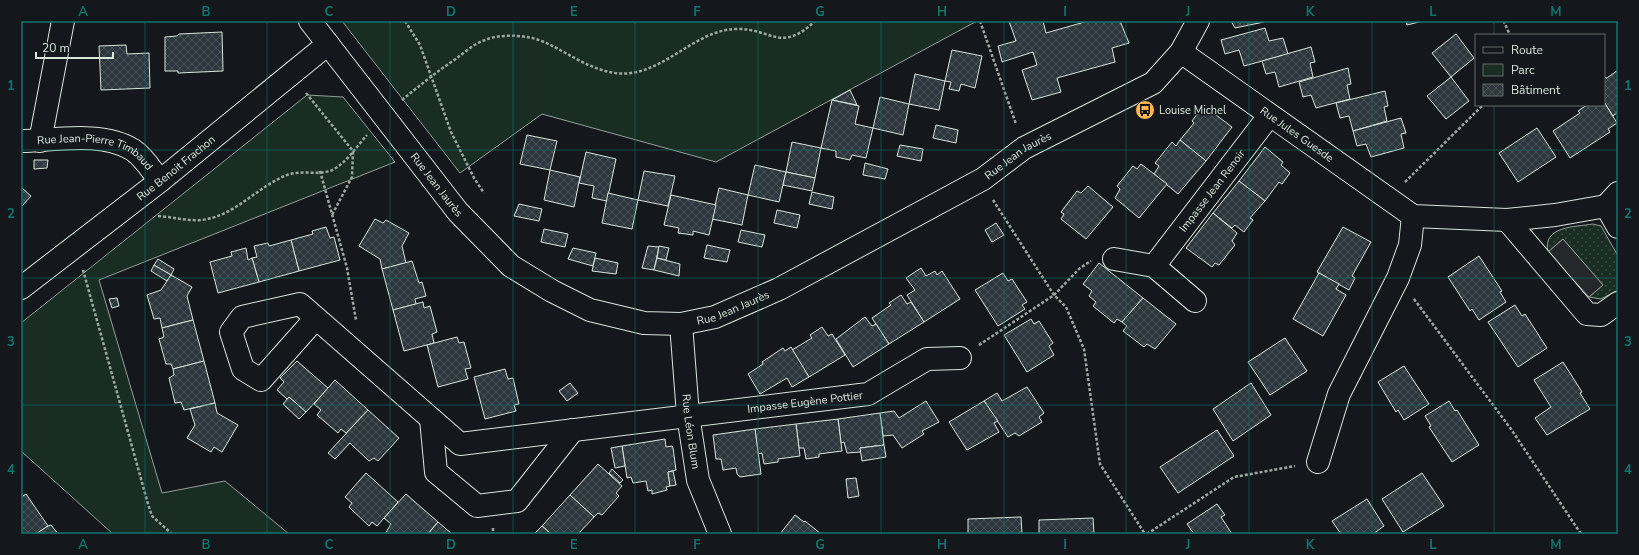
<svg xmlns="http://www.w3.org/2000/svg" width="1639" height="555" font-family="'Nunito Sans',sans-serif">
<defs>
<pattern id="grass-dots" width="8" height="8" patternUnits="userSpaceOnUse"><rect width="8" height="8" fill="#1a2d24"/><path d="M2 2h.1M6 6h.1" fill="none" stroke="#3b4b43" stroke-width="1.8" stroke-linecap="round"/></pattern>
<pattern id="building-cross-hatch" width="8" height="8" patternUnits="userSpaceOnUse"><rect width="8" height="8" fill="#2c363c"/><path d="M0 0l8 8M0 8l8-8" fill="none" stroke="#4a5358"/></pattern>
</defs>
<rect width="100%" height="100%" fill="#14181c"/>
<path fill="url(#grass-dots)" stroke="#939e99" d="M1593,224L1601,226L1618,256V290L1601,299L1589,297L1603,285L1563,239L1548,252C1542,226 1575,227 1593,224Z"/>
<g fill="#1a2d24" stroke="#939e99">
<path d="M342,21H977L716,162L542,114L460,173Z"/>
<path d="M307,95L343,97L395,162L99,280L162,493L225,481L289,534H113L21,451V323Z"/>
</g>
<path fill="#24282b" stroke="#939e99" d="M1563,239L1603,285L1589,297L1548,252Z"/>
<g fill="url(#building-cross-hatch)" stroke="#d8e6dc">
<path d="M1009,21H1043L1046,33L1088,21H1120L1129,43L1112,48L1115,62L1057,78L1061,92L1032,100L1022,70L1037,65L1033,52L1002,62L998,46L1016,41Z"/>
<path d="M1231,21H1263L1264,22L1235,28Z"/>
<path d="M1406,21H1423L1407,25Z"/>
<path d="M1265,28L1269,41L1283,38L1288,54L1244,66L1239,50L1225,54L1221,40Z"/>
<path d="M222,32L223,71L178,73V71H165V37L177,36L179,34Z"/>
<path d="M1456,34L1474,58L1451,77L1432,53Z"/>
<path d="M126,45L127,54L149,53L150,88L101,90L99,46Z"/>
<path d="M1311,47L1315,62L1310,63L1313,77L1279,87L1275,72L1266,74L1262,61Z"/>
<path d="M952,50L982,56L975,88L961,84L959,91L949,89L951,82L945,81Z"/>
<path d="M1348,68L1351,84L1347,85L1350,99L1316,108L1311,95L1303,97L1299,82Z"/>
<path d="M1618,70V112L1613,116L1604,102V77L1607,78Z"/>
<path d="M915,74L945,81L939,110L909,104Z"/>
<path d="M1451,77L1469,101L1446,119L1427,96Z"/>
<path d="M850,90L857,105L832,100Z"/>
<path d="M1385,91L1388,106L1384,107L1387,121L1353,131L1349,116L1340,118L1336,103Z"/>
<path d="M880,97L909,104L903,135L873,128Z"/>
<path d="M832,100L859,106L855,124L873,128L866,158L852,155L850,160L836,157V151L821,148Z"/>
<path d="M1604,102L1617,123L1608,129L1610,132L1570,158L1553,131L1580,113L1578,111L1587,105H1604Z"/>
<path d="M1200,110L1209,115L1212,112L1232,127L1206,161L1180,140L1194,123L1192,121Z"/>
<path d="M1401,118L1406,133L1401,134L1404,148L1371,157L1366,144L1357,146L1353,131Z"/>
<path d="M936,125L958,130L956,143L933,138Z"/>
<path d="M1537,128L1556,157L1518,182L1499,153Z"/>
<path d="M527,135L557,141L550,170L520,164Z"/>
<path d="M1180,140L1206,161L1178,194L1154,174L1159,166L1155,163L1172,142L1176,146Z"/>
<path d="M792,142L821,148L815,178L786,172Z"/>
<path d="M900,145L923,149L921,161L897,156Z"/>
<path d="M1265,147L1283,162L1281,165L1290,173L1282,184L1279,182L1265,201L1239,181Z"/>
<path d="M586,152L616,159L607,201L592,198L594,186L579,183Z"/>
<path d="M34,160H48L47,168L34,169Z"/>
<path d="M865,163L888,169L885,179L863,175Z"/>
<path d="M1141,164L1167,184L1139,218L1115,198L1120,189L1117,186L1133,166L1137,169Z"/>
<path d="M755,165L786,172L779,202L748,195Z"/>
<path d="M550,170L580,177L574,207L544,200Z"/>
<path d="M644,171L675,176L668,206L638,200Z"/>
<path d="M786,172L815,178L812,191L783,185Z"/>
<path d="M1239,181L1265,201L1250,218L1253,220L1244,232L1235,225L1232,228L1213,213Z"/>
<path d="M1088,186L1113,207L1086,239L1061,219L1064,214L1061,212L1077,191L1081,193Z"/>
<path d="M21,187L31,196L21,207Z"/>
<path d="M719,188L748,195L742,225L712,219Z"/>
<path d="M812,192L834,197L832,209L809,204Z"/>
<path d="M608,193L638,200L632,229L602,223Z"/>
<path d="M671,195L716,205L709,235L693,231V235L678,233L679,228L664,225Z"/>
<path d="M519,204L542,209L539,221L514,216Z"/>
<path d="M777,210L800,215L797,228L774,223Z"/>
<path d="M1213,213L1237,233L1232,241L1235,245L1219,265L1215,263L1212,267L1186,248Z"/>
<path d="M375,219L383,223L386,220L409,233L402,246L406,263L382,269L380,259L359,246Z"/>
<path d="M996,223L1004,235L992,242L985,230Z"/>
<path d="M326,227L330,238L334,237L340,260L299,271L291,240L313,234L312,231Z"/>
<path d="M1343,227L1371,242L1352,276L1355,278L1349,290L1317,272Z"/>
<path d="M544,229L568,234L565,247L541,242Z"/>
<path d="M741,230L765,235L762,247L738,242Z"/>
<path d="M291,240L299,271L259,282L252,258L257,257L254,246L268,243L269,246Z"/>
<path d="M707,245L730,250L727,262L704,258Z"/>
<path d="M648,246L659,247L654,270L642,268Z"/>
<path d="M659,246L669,248L666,260L657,258Z"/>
<path d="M246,248L248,260L252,258L259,282L218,293L210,262L232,256L231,252Z"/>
<path d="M573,248L596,253L593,266L568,259Z"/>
<path d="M1479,256L1502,291L1500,292L1506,302L1479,320L1472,309L1470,311L1448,277Z"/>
<path d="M595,258L618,263L616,274L592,271Z"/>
<path d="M657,258L680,264L679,276L654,270Z"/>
<path d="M158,259L174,269L171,275L154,265Z"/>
<path d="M412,261L419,283L422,282L426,296L415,299L416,304L393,310L382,269Z"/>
<path d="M1099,263L1143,298L1122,322L1117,319L1114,323L1093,306L1096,302L1089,296L1092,291L1083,284Z"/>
<path d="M154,265L171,275L167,281L151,271Z"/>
<path d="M921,268L926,276L935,271L937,275L942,271L960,299L924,322L907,295L915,290L906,278Z"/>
<path d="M1003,273L1008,281L1012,279L1027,302L1022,305L1025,309L998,326L975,290Z"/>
<path d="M1319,273L1339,284L1336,289L1346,295L1323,336L1293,319Z"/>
<path d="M171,275L192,287L187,296L193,320L162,328L160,318L154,319L147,295L161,290Z"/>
<path d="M901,295L907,304L911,302L924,322L889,344L872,318L891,305L889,303Z"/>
<path d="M117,298L119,306L112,308L109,299Z"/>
<path d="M1143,298L1176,324L1155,349L1147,344L1144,347L1123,331L1127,326L1122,322Z"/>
<path d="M423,302L424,308L430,306L437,332L432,334L434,343L404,351L393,310Z"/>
<path d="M1515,305L1522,316L1525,314L1547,348L1518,367L1488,322Z"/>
<path d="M865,317L872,326L876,324L889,344L853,367L836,339Z"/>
<path d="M1031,319L1034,324L1039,321L1053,343L1049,346L1054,355L1027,372L1004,335Z"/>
<path d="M193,320L204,361L173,369L171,364H166L159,339L164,337L162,328Z"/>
<path d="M822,327L828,336L832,334L845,355L809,377L792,350L812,338L810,335Z"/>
<path d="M457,337L459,343L464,342L471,368L465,369L468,379L438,387L427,345Z"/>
<path d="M1285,338L1307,371L1270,395L1248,362Z"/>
<path d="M791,347L809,377L792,387L787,378L760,394L748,374L763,364L762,362L783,348L785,351Z"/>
<path d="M204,361L215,403L184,410L181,402L175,403L169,378L174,375L173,369Z"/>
<path d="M297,361L328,388L306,412L289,397L287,399L277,390L284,382L280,378Z"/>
<path d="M1563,362L1582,392L1580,393L1590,409L1547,435L1535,418L1551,407L1534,380Z"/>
<path d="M1404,366L1429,404L1404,420L1398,410L1396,412L1378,382Z"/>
<path d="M505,369L508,379L513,378L519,404L514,405L516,411L485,419L474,377Z"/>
<path d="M335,380L368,410L346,433L341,429L338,433L317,415L321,410L314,404Z"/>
<path d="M570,383L578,393L567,401L559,391Z"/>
<path d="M1251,383L1271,415L1233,441L1213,409Z"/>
<path d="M1027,387L1044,413L1039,417L1042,422L1019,436L1015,433L1008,437L984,401L997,393L1002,401Z"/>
<path d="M289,397L306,412L299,419L283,404Z"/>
<path d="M926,401L939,422L922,431L924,434L902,448L893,435L883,436L880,413L894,411L899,418Z"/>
<path d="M984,401L998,421L994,423L999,432L967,450L949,422Z"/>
<path d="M1449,401L1455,411L1457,410L1479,445L1452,462L1429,427L1431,426L1425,416Z"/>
<path d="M215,403L217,413L238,425L222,452L214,447L211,452L187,438L195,425L190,409Z"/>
<path d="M368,410L399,438L378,461L374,458L369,461L350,443L335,459L328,453Z"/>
<path d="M880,413L884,445L860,448L861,452L847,453L844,442L841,443L838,419Z"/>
<path d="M838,419L842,451L819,454V457L806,459L804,448H799L796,424Z"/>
<path d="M796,424L800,456L778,459V462L764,464L762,453L758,454L755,429Z"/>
<path d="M755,429L761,474L740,477L737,474L736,468L723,470L721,459H716L713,435Z"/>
<path d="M1217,430L1234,456L1178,493L1160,467Z"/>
<path d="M665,439L666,447L672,446L673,448L676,470L668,472L670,486L666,487L667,490L652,494V490L648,491L646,481L633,483L631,477L627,478L622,446Z"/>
<path d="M884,445L886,457L862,461L860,448Z"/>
<path d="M622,446L625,466L615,468L611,448Z"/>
<path d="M598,464L622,486L616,493L619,496L602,515L598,513L594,517L570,495Z"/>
<path d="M612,469L623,480L620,483L609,473Z"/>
<path d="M673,471L676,485L670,486L668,472Z"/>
<path d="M366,473L398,502L377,526L372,522L369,526L349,507L352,503L345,497Z"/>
<path d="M1422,473L1444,506L1403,532L1382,499Z"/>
<path d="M856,478L859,496L848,498L846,479Z"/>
<path d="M26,494L48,526L36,534H21V497Z"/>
<path d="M406,494L438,522L428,534H385L391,524L384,518Z"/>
<path d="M570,495L594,517L579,533L580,534H551L542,526Z"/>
<path d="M1367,499L1384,526L1373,534H1341L1332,521Z"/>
<path d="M1217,504L1225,515L1221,517L1232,534H1194L1187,524Z"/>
<path d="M795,515L804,522L805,521L821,534H780Z"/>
<path d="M1021,517L1022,534H968V519Z"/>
<path d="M1093,518L1094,534H1039V520Z"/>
<path d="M438,522L452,534H428Z"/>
<path d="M51,525L58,534H36L48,526Z"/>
<path d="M542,526L551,534H534Z"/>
</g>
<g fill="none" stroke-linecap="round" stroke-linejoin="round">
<g stroke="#d8e6dc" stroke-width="24">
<g id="street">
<path id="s1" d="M310,21L458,212L511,266L552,291L590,310L644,323L681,324L715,317L779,289L983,179L1024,148L1153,83L1181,52L1198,21"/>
<path id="s2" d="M1181,52L1413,216L1507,220L1555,215L1606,206L1618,193"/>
<path id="s3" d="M21,141C55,140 104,131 133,150C144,157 152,171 160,181"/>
<path d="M40,141L63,21"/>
<path d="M1606,206L1618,227"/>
<path d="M1507,220L1587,314L1601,315L1618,303"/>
<path d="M1114,259L1154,266L1195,301"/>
<path id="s4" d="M1154,266L1269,116"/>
<path id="s5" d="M21,288L160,181L328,44"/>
<path id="s6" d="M316,318L261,380L243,369L231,332L242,317L300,304L460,444L868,394L927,359L960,358"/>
<path id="s7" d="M681,324L688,415L698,480L720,534"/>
<path d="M431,419L436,472L477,506L517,501L573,430"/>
<path d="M1318,462L1339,394L1398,278L1410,245L1413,216"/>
</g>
</g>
<g stroke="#9da8a2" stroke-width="2.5" stroke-dasharray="3 2" stroke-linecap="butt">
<path d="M405,21L420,45L451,132L474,178L484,193"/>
<path d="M980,21L1016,124"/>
<path d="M1505,21L1504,22L1510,35"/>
<path d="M306,93L353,151L352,177L332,215"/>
<path d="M402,100C420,85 438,71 457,58C465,52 475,43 485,40C497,35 514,35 527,37C542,39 558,49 571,56C589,66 610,76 631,73C669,68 697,30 736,29C772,28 780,54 815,21"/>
<path d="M320,171L347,268L356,320"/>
<path d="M1405,182L1483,105"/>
<path d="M993,200L1054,295L1066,307L1084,349L1100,464L1145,534"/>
<path d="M158,216C173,217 186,221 201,220C234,217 258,186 287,175C301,170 317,175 330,171C345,165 357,146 367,135"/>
<path d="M83,270L148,504L152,516L172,534"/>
<path d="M1414,299L1511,429L1581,534"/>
<path d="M979,345L1054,295L1080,268L1091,261"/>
<path d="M493,528V534"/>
<path d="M1147,534L1234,477L1295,466"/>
</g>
<use href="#street" stroke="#14181c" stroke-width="22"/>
</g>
<path fill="none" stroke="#0f766e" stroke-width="1" stroke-opacity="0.55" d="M145,21V534M267,21V534M390,21V534M513,21V534M635,21V534M758,21V534M881,21V534M1004,21V534M1126,21V534M1249,21V534M1372,21V534M1494,21V35M1494,105V534M21,150H1618M21,278H1618M21,405H1618"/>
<defs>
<g id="bus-disc" transform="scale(1)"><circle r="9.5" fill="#ffb74d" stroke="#14181c"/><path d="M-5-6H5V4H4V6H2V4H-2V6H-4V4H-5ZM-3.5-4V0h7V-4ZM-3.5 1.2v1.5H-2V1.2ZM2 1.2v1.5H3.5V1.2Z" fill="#111"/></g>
</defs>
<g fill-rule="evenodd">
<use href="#bus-disc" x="1145" y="110"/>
</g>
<g text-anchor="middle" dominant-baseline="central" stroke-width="3" stroke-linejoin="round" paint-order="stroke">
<g font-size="11" fill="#d8e6dc" stroke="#14181c" text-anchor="start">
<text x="1159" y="110">Louise Michel</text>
</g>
<g font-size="11" fill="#d8e6dc" stroke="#14181c">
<text stroke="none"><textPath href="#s2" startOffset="142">Rue Jules Guesde</textPath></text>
<text stroke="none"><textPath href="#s1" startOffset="879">Rue Jean Jaurès</textPath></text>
<text stroke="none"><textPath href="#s3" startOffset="78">Rue Jean-Pierre Timbaud</textPath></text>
<text stroke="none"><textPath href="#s5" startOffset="196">Rue Benoit Frachon</textPath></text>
<text stroke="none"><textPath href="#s1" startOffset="207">Rue Jean Jaurès</textPath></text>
<text stroke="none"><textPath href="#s4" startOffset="95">Impasse Jean Renoir</textPath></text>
<text stroke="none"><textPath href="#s1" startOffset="555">Rue Jean Jaurès</textPath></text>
<text stroke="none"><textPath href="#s6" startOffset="781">Impasse Eugène Pottier</textPath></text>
<text stroke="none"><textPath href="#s7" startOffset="108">Rue Léon Blum</textPath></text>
</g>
</g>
<rect width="1639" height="555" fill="none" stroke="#14181c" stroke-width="44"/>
<rect x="1475" y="34" width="130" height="72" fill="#14181c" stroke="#626a69"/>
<rect x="1483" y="47" width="20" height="6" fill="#14181c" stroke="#626a69"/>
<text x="1511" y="54" font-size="12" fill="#d8e6dc">Route</text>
<rect x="1483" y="64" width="20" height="12" fill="#1a2d24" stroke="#626a69"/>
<text x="1511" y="74" font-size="12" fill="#d8e6dc">Parc</text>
<rect x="1483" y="84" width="20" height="12" fill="url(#building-cross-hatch)" stroke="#626a69"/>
<text x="1511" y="94" font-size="12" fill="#d8e6dc">Bâtiment</text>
<path d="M36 52v6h77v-6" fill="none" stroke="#d8e6dc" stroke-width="2"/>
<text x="42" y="52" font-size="12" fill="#d8e6dc" stroke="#14181c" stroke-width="3" paint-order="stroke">20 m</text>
<rect x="22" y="22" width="1595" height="511" fill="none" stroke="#0f766e" stroke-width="1.5"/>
<g font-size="13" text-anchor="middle" font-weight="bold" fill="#0f766e">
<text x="83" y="16">A</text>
<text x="206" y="16">B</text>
<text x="329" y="16">C</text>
<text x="451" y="16">D</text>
<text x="574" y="16">E</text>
<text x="697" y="16">F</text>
<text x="820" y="16">G</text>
<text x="942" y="16">H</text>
<text x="1065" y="16">I</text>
<text x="1188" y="16">J</text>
<text x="1310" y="16">K</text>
<text x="1433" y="16">L</text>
<text x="1556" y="16">M</text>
<text x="11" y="90">1</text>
<text x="1628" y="90">1</text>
<text x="11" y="218">2</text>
<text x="1628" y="218">2</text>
<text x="11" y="346">3</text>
<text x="1628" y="346">3</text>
<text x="11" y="474">4</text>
<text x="1628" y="474">4</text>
<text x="83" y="549">A</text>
<text x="206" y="549">B</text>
<text x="329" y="549">C</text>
<text x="451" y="549">D</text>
<text x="574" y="549">E</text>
<text x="697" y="549">F</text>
<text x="820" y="549">G</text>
<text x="942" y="549">H</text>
<text x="1065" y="549">I</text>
<text x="1188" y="549">J</text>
<text x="1310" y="549">K</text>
<text x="1433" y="549">L</text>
<text x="1556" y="549">M</text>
</g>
</svg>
